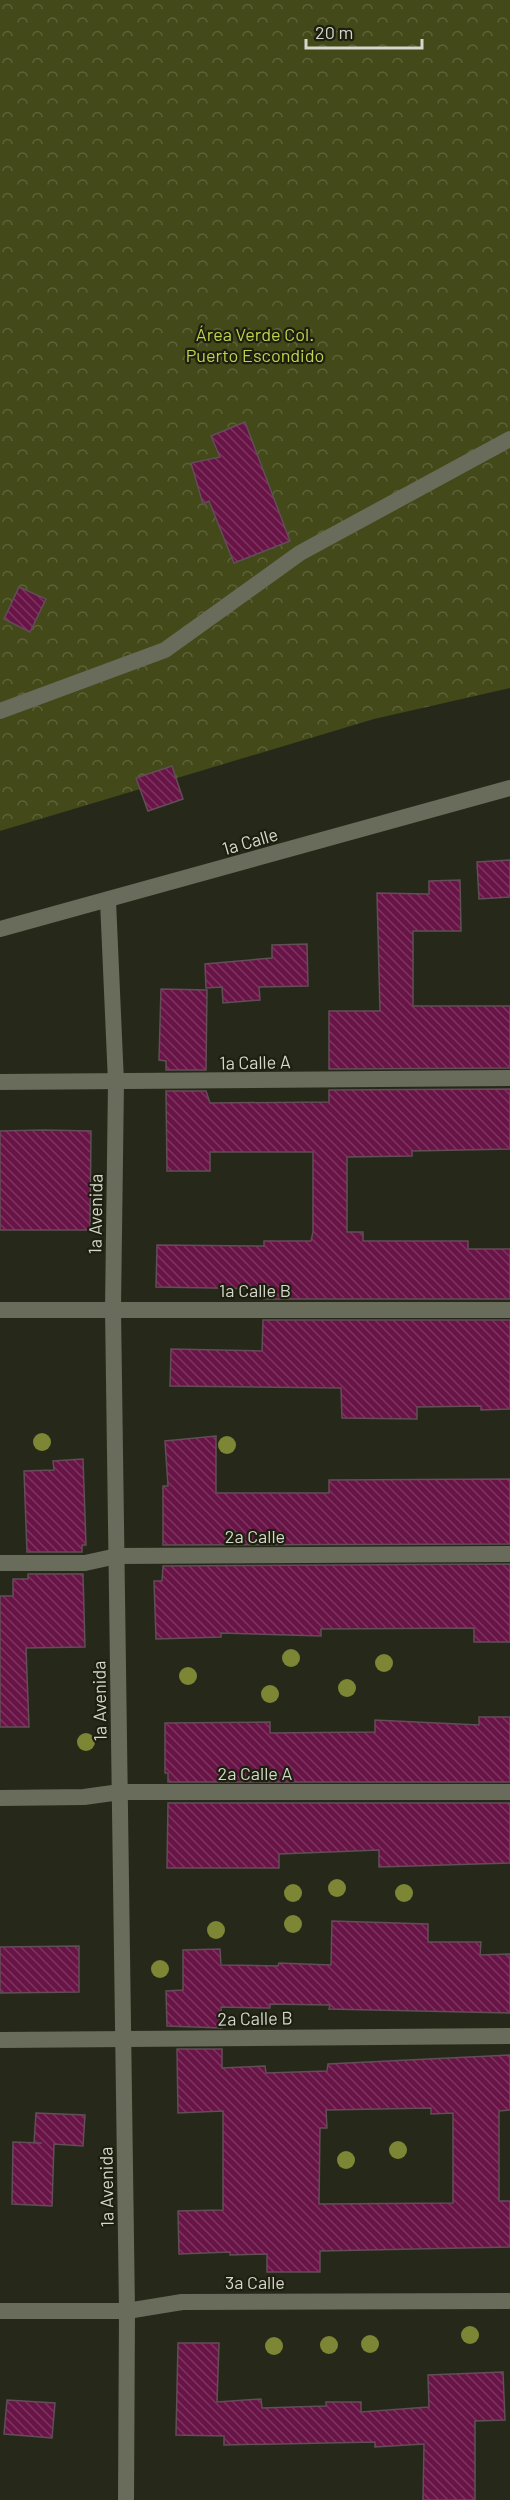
<svg xmlns="http://www.w3.org/2000/svg" width="510" height="2500" font-family="Barlow,sans-serif">
<defs>
<pattern id="forest-crowns" width="20" height="18" patternUnits="userSpaceOnUse" patternTransform="scale(1.5)"><rect width="20" height="18" fill="#434919"/><path d="M2 6a3 3 0 1 1 6 0M12 15a3 3 0 1 1 6 0" fill="none" stroke="#5d6239"/></pattern>
<pattern id="building-back-hatch" width="6" height="6" patternUnits="userSpaceOnUse" patternTransform="scale(1.5)"><rect width="6" height="6" fill="#681446"/><path d="M-1 5l2 2M0 0l6 6M5-1l2 2" fill="none" stroke="#7d3560"/></pattern>
</defs>
<rect width="100%" height="100%" fill="#262919"/>
<path fill="url(#forest-crowns)" d="M0,0H510V688L374,719L0,831Z"/>
<g fill="url(#building-back-hatch)" stroke="#614e57" stroke-width="1.5" fill-rule="evenodd">
<path d="M245,422L290,541L234,563L209,501L203,504L191,463L220,457L211,436Z"/>
<path d="M19,587L46,599L30,632L4,619Z"/>
<path d="M172,766L183,799L148,811L136,778Z"/>
<path d="M510,860V897L479,899L477,862Z"/>
<path d="M460,880L461,931H413V1006H510V1068L329,1069V1011H380L377,893L429,894V881Z"/>
<path d="M307,944L308,986L259,987L260,1000L223,1003L222,987L206,988L205,964L272,958V945Z"/>
<path d="M161,989L207,990L206,1070H166V1061L159,1060Z"/>
<path d="M510,1089V1149L412,1151V1156L347,1157V1232H363V1241H468V1249H510V1299H264V1289L156,1287L157,1245L264,1246V1241H311L313,1232V1152H210V1171H167L166,1091H206L210,1103L329,1102V1090Z"/>
<path d="M43,1130L91,1131L90,1230H0V1131Z"/>
<path d="M263,1320H510V1409L481,1410V1406L417,1407V1419L342,1418L341,1388L170,1386L171,1349L262,1351Z"/>
<path d="M216,1436V1493H329V1480L510,1479V1544L163,1545V1486H168L165,1441Z"/>
<path d="M83,1459L86,1545H82V1552H27L24,1471L54,1470L53,1461Z"/>
<path d="M510,1564V1642H474V1628L321,1629V1636L221,1633V1637L156,1639L154,1581H162L163,1566Z"/>
<path d="M28,1574H83L85,1647L26,1648L29,1727H0V1596H13V1579H28Z"/>
<path d="M479,1717H510V1782H168V1773H165V1723L270,1722V1733L375,1732V1720L479,1725Z"/>
<path d="M168,1803H510V1863L379,1867V1850L279,1854V1868H167Z"/>
<path d="M332,1921L428,1924V1942H481L480,1955L510,1954V2013L329,2009L330,2005L270,2004V2008L221,2007L222,2028L167,2026L166,1991L183,1990V1950L220,1949L221,1965L278,1966L279,1963L331,1965Z"/>
<path d="M79,1946V1992L0,1993V1947Z"/>
<path d="M177,2049H222V2068L265,2066L266,2073L327,2071L328,2064L510,2055V2110L499,2111V2201H510V2247L320,2251V2272H267V2254L230,2255V2252L179,2254L178,2211L223,2210V2111L178,2113ZM431,2108V2114L453,2113V2203L319,2204L320,2128H327L326,2110Z"/>
<path d="M36,2113L85,2115L83,2146L54,2144L52,2206L12,2204L13,2142L42,2143H34Z"/>
<path d="M178,2343H219L217,2402L261,2399L262,2408L326,2406V2402H361V2412L429,2407L428,2375L503,2372L505,2420L475,2421V2500H423L424,2444L375,2447V2442L224,2445V2436L176,2435Z"/>
<path d="M7,2400L55,2403L52,2438L4,2434Z"/>
</g>
<g fill="none" stroke-linecap="round" stroke-linejoin="round">
<g stroke="#696c5a" stroke-width="16">
<path d="M0,711L165,650L300,553L510,439"/>
<path d="M108,901L116,1082L113,1309L127,2311L126,2500"/>
<path d="M0,929L510,788"/>
<path d="M0,1082L510,1078"/>
<path d="M0,1310H510"/>
<path d="M0,1563H85L117,1556L510,1554"/>
<path d="M0,1798L84,1797L120,1792H510"/>
<path d="M0,2040L510,2036"/>
<path d="M0,2311H127L182,2302L510,2301"/>
</g>
</g>
<g fill="#7c8635">
<circle cx="42" cy="1442" r="9"/>
<circle cx="227" cy="1445" r="9"/>
<circle cx="291" cy="1658" r="9"/>
<circle cx="384" cy="1663" r="9"/>
<circle cx="188" cy="1676" r="9"/>
<circle cx="347" cy="1688" r="9"/>
<circle cx="270" cy="1694" r="9"/>
<circle cx="86" cy="1742" r="9"/>
<circle cx="337" cy="1888" r="9"/>
<circle cx="293" cy="1893" r="9"/>
<circle cx="404" cy="1893" r="9"/>
<circle cx="293" cy="1924" r="9"/>
<circle cx="216" cy="1930" r="9"/>
<circle cx="160" cy="1969" r="9"/>
<circle cx="398" cy="2150" r="9"/>
<circle cx="346" cy="2160" r="9"/>
<circle cx="470" cy="2335" r="9"/>
<circle cx="370" cy="2344" r="9"/>
<circle cx="329" cy="2345" r="9"/>
<circle cx="274" cy="2346" r="9"/>
</g>
<g text-anchor="middle" dominant-baseline="central" stroke-width="4.5" stroke-linejoin="round" paint-order="stroke">
<g font-size="18" fill="#c2d24c" stroke="#1d1f0f">
<text x="255" y="334">Área Verde Col.<tspan x="255" dy="21">Puerto Escondido</tspan></text>
</g>
<g font-size="18" fill="#d5d7cd" stroke="#1d1f0f">
<text transform="translate(250 841) rotate(-16)">1a Calle</text>
<text transform="translate(255 1062) rotate(-1)">1a Calle A</text>
<text transform="translate(95 1214) rotate(-89)">1a Avenida</text>
<text x="255" y="1290">1a Calle B</text>
<text x="255" y="1536">2a Calle</text>
<text transform="translate(99 1701) rotate(-91)">1a Avenida</text>
<text x="255" y="1773">2a Calle A</text>
<text transform="translate(255 2018) rotate(-1)">2a Calle B</text>
<text transform="translate(106 2187) rotate(-91)">1a Avenida</text>
<text x="255" y="2282">3a Calle</text>
</g>
</g>
<path d="M306 39v9h116v-9" fill="none" stroke="#d5d7cd" stroke-width="3"/>
<text x="315" y="39" font-size="18" fill="#d5d7cd" stroke="#1d1f0f" stroke-width="4.5" paint-order="stroke">20 m</text>
</svg>
